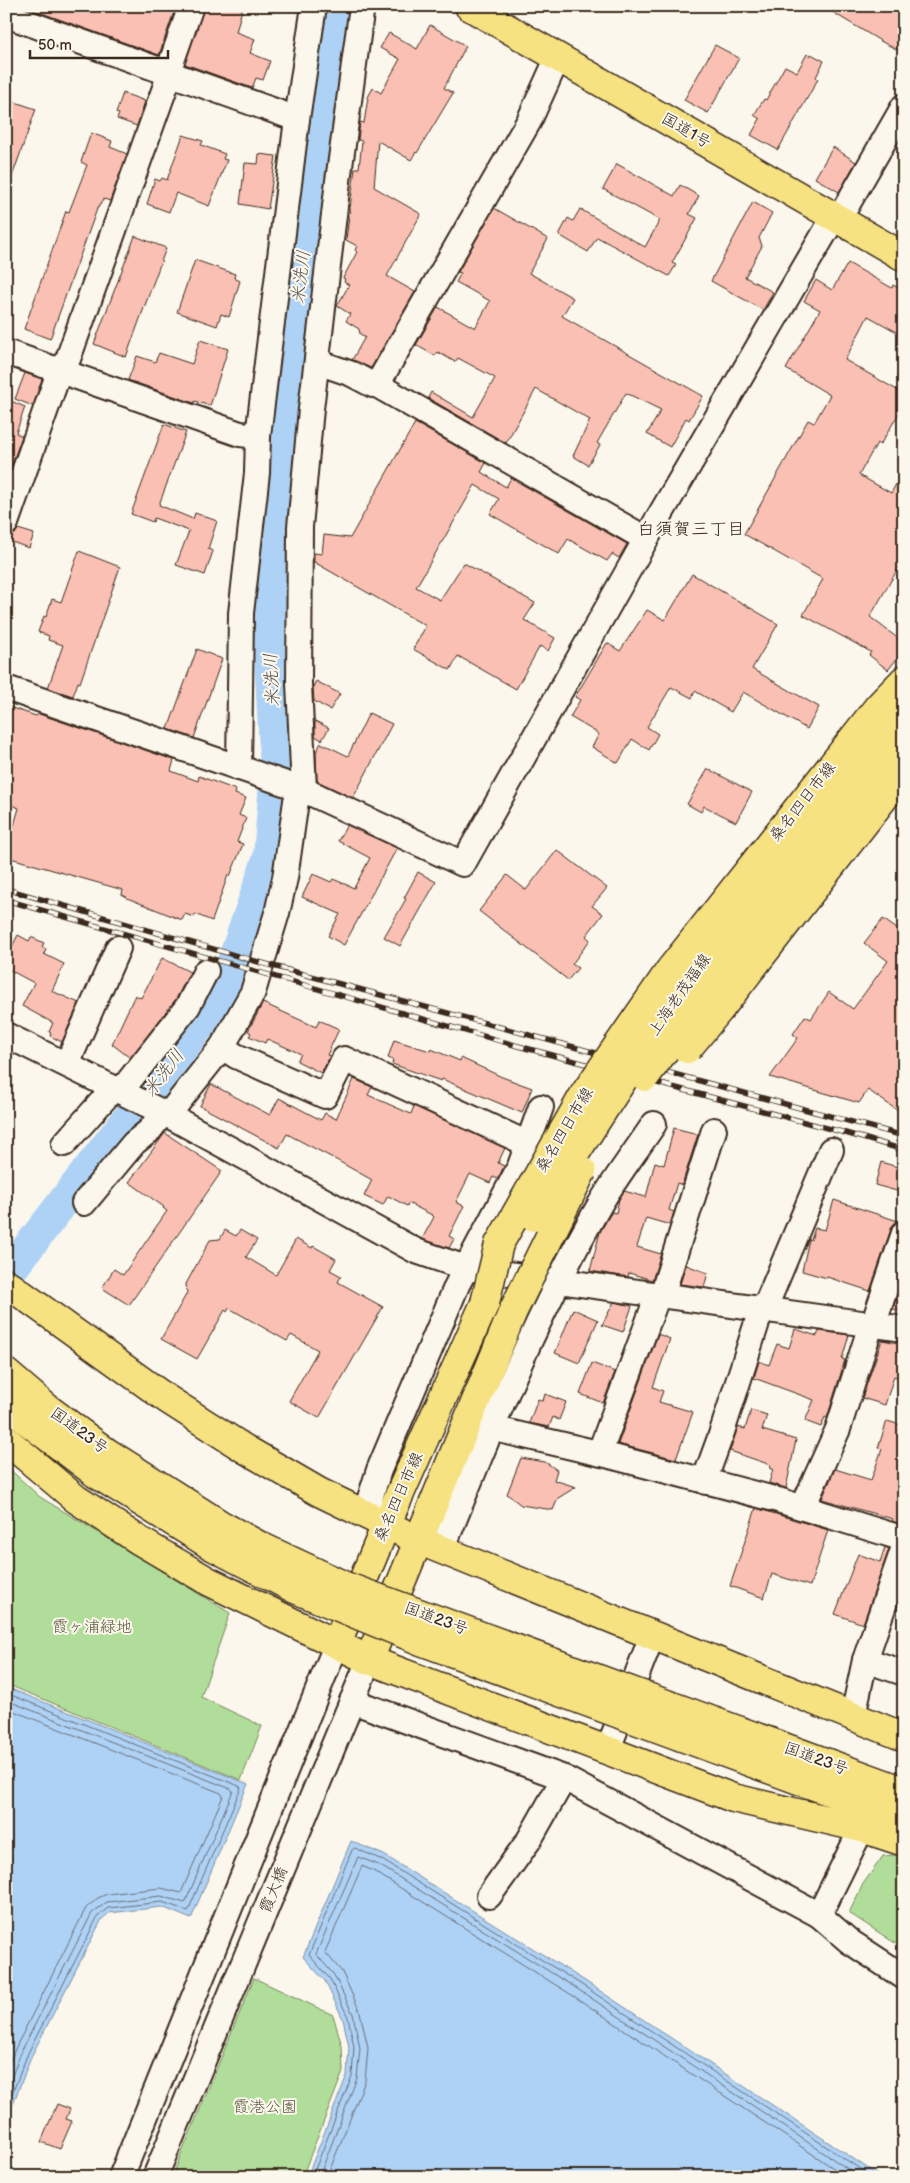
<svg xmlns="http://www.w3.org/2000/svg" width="910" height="2183" font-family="'Balsamiq Sans','Klee One',sans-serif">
<rect width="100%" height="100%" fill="#fbf7ec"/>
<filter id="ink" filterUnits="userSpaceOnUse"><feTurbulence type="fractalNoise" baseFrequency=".02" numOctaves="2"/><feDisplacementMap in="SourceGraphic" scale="10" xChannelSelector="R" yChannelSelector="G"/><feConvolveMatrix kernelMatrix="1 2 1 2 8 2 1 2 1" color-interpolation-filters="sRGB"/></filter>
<g filter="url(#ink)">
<g fill="#b1dd9a" stroke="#76845c">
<path d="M6,1466L40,1497L230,1613L201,1697L262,1726L241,1780L6,1684Z"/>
<path d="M904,1854V1949L849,1913L863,1884L883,1856Z"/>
<path d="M254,1978L333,2015L342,2046L343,2072L302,2177H172Z"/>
</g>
<g fill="#aed2f6" stroke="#808fa0">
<path d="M6,1687L248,1784L191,1919L162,1907L109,1913L102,1919L32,2055L6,2122Z"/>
<path d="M351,1841L384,1855L585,1981L881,2177H307L347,2075L349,2047L343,2019L325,1981L303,1957Z"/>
</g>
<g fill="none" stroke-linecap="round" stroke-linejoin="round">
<g stroke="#696d74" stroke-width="1">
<path d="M6,1693L239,1786L241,1788L188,1911L162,1902L108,1908L98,1916L28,2053L6,2109"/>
<path d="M6,1700L231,1789L233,1791L185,1903L161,1896L107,1902L92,1913L22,2050L6,2091"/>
<path d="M6,1708L221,1793L223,1796L181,1893L161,1888L107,1894L98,1898L86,1908L16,2047L6,2071"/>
<path d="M312,2177L352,2076L354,2047L348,2017L330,1979L309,1955L352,1850L355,1848L382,1860L582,1985L872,2177"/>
<path d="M319,2177L357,2078L360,2048L353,2014L334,1975L316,1954L358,1857L379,1865L579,1990L860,2177"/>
<path d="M327,2177L365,2081L368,2048L360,2012L342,1972L325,1952L362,1866L375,1872L575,1997L847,2177"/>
</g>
<path stroke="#aed2f6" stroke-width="32" d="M6,1276L208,1015L225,985L269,857L276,770L269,635L276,477L335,6"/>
</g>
<g fill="#fac0b3" stroke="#3b2a1e">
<path d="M22,6H176L159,55Z"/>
<path d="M204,6H243L236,32L255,39L250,53L270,61L263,80L256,78L252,88L185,64Z"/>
<path d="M822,6H904V53L884,43Z"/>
<path d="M430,25L466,46L444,88L453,93L417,153L416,152L411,160L378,141L374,187L421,214L387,276L415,292L371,368L352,360L365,337L360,334L359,329L346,321L350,314L337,306L349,285L344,282L345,279L343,278L357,252L355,250L357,246L346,240L355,168H359L362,141L358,140L360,122L364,123L368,97L373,88L381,93L400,59L380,48L389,33L417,49Z"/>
<path d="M715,45L739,58L708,113L684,100Z"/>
<path d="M807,54L810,56L811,54L824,61L816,77L818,79L778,150L751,135L760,119L754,115L764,99L766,100L785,66L797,72Z"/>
<path d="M123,93L145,101L137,126L117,119L119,114L116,113Z"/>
<path d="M6,99L36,109L8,188H6Z"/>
<path d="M91,133L112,141L110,147L127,154L110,201L104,199L97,209L50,339L24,329L66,211L69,212L87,165L81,162Z"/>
<path d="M183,135L203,141L201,145L225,154L223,159L227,160L209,206L176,193L169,212L147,204L155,179L160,181L162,178L167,180Z"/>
<path d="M833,147L856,162L839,192L815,178Z"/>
<path d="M259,154L276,156L268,209L240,204L245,163L258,164Z"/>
<path d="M617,164L674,196L680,185L699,196L689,214L697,218L672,263L676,265L669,276L597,237L588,252L559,235L568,218L573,221L580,209L645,247L660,220L603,189Z"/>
<path d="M753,202L772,213L759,238L762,246L745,277L773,292L763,310L711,281Z"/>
<path d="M494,208L548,239L529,273L573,298L562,316L703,396L689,420L686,418L670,447L647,434L661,410L626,393L597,443L600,445L588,465L573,456L590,420L536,389L506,443L428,398L431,392L473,417L495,378L458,358L455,362L438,352L435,356L416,345L438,307L475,328L490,301L456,282L461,273L458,272Z"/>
<path d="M135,236L166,248L126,357L94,344Z"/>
<path d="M195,260L235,274L234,278L240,281L229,317L221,314L217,326L177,312Z"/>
<path d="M848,263L892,288L893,285L904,291V336L868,316L845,360L904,394V405L880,445L877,443L859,475L891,493L904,470V558L870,617L904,643V650L888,670L869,655L871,652L803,615L823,579L744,534L808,420L814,423L830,395L786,369L820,310L804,301L816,280L832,290Z"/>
<path d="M200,340L228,349L210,406L195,401L194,403L128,380L137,356L155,362L159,353L192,364Z"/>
<path d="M25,373L42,379L33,406L15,399Z"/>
<path d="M6,399L25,407L16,433L22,436L6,481Z"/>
<path d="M415,423L486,463L481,472L506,487L511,478L627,544L619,558L612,554L607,561L568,539L559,554L490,514L499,499L475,485L416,587L440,600L464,563L535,603L524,620L555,638L548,651L540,646L516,689L458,656L450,670L413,649L426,626L314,562V553L322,554L324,535L350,538Z"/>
<path d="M164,424L186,432L159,505L193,519L195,513L217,521L208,549L213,551L205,575L176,565L189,531L154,518L153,522L131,514Z"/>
<path d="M18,529L34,534L29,548L6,540V536L15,534Z"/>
<path d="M79,551L120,567L80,683L78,682L73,696L48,688L63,645L48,640L49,636L38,632L44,616L46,617L52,599L61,602Z"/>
<path d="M692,574L778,624L752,669L819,707L807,729L743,692L731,712L695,691L692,698L671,687L647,727L658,734L649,750L632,739L618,763L592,747L599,734L570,717L580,700L575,697L607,643L620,651L647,610L665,620Z"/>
<path d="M197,649L222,659L194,738L168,729Z"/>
<path d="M316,681L340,694L330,710L314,701L313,687Z"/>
<path d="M6,706L36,716L39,714L174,760L171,771L198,781L199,776L236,790L235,794L246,798L239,815L246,818L237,842L243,844L230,876L228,875L212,921L195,914L194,917L185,914L182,920L127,898V897L122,895L123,890L7,857L11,846H8L19,808L6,803Z"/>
<path d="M369,713L392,724L353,798L317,781L316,752L321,743L348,756Z"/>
<path d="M315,721L329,728L322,740L315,736Z"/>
<path d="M708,769L752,792L736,822L704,806L701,812L687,804Z"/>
<path d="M347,825L397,848L344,945L328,936L340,914L302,897L313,874L331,882L333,879L354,888L370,858L338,841Z"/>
<path d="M557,850L607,888L592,906L603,914L586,936L590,940L572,964L578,968L568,980L479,911L507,875L526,890Z"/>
<path d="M418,872L436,882L400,946L384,937L406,899L404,898Z"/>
<path d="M883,919L904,934V1115L868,1090L859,1103L770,1077L798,1038L793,1034L805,1016L811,1019L829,992L853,1009L888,961L864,943Z"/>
<path d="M18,935L29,941L31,937L44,943L42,947L46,949L44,954L64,964L52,991L79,1003L62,1042L50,1036L51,1033L49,1032L53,1023L22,1006L34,983L6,968V958Z"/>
<path d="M162,958L190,972L176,999L130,1058L112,1044L135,995L141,998Z"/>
<path d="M263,1003L316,1027L319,1020L339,1029L327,1055L330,1056L321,1073L297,1061L301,1054L267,1039L265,1043L249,1036L251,1033L248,1031Z"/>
<path d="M394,1040L430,1051L431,1049L460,1061L461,1058L502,1077L532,1088L522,1113L442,1079L441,1081L392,1064L393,1060L388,1058Z"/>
<path d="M354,1079L372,1087L368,1095L411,1114L414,1106L505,1148L498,1163L504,1166L498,1179L493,1177L490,1183L470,1174L456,1202L464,1206L449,1236L454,1239L449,1248L422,1239L434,1217L432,1215L408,1203L407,1206L388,1196L383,1205L364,1196L372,1180L331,1157L287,1134L279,1148L200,1106L211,1084L270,1115L279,1098L321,1120L325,1113L336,1119Z"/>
<path d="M674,1128L698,1134L682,1185L677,1183L669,1210L674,1212L670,1225L646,1218L637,1247L661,1254L652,1280L629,1273L628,1277L590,1271L600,1232L608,1218L612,1212L616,1213L619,1199L624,1191L646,1197L655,1162L664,1165Z"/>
<path d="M165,1133L222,1171L129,1305L102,1288L114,1269L123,1275L167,1211L163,1208L164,1207L129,1182Z"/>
<path d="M881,1162L904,1169V1193L875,1185Z"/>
<path d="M834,1200L898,1221L891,1229L870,1291L827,1277V1278L802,1271L809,1239L811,1240L815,1228L825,1230Z"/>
<path d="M225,1230L236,1236L240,1230L257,1240L246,1257L276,1275L296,1239L312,1248L313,1246L336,1259L330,1270L341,1276L338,1282L383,1307L319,1418L289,1401L318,1350L291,1335L287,1341L229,1308L227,1312L225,1310L197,1359L161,1339L187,1293L186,1284L210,1240L220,1239Z"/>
<path d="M686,1265L708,1273L704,1287L680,1284Z"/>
<path d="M904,1277V1312L893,1309Z"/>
<path d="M614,1302L632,1306L623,1332L602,1325Z"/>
<path d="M573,1309L598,1320L579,1363L555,1353Z"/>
<path d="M795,1329L817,1336L819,1331L849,1335L842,1359L845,1360L827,1418L825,1417L821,1427L805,1421L814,1400L754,1378L759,1361L769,1365L777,1344L789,1348Z"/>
<path d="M658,1334L670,1339L653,1387L663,1391L659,1402L693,1412L676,1459L618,1444Z"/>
<path d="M882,1340L904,1344V1380L894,1376L885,1405L862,1398Z"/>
<path d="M592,1363L615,1372L603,1403L580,1394Z"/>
<path d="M545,1394L566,1402L559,1420L553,1417L549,1427L529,1423L538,1399L543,1401Z"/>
<path d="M751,1410L767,1415L762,1430L796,1440L786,1488L769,1483L773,1469H770L771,1465L730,1451L738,1427L745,1429Z"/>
<path d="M887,1421L904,1426V1525L892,1521L893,1519L822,1499L835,1469L871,1480L882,1449L878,1448Z"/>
<path d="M521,1458L545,1462L557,1470L554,1480L576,1487L558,1498L553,1510L521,1505L507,1494Z"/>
<path d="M756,1508L828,1530L810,1586L772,1574L764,1598L730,1586Z"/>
<path d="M885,1547L889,1549L863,1624L835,1614L858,1554L880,1562Z"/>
<path d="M57,2104L70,2109L66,2119L72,2121L60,2149L41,2142Z"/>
</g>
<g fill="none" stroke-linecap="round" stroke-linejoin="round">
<g stroke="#3b2a1e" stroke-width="28">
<g id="minor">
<path d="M6,15L297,119"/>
<path d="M558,57L529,121L377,385L646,539"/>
<path d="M839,219L904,106"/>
<path d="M6,352L240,434L258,436"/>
<path d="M317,362L352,374L373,385H377"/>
<path d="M6,523L59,372L68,359L167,82L168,72L191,6"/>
<path d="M6,688L304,790L463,864L646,539L834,217"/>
<path d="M239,768L241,613L257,473L258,436L297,119L314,6"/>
<path d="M6,1035L168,1115L416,1251L466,1268L904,1329"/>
<path d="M222,1047L236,1056L325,1096L344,1059L528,1144"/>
<path d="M67,1064L118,948"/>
<path d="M121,1091L188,1006L206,971"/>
<path d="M168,1115L222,1047L253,992L277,913L285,878L296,801L304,790L299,683L300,527L311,409L338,181L362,6"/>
<path d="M64,1144L114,1088"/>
<path d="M84,1203L134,1143L149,1131L163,1113"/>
<path d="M662,1295L714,1130"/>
<path d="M764,1310L831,1150"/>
<path d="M873,1325L904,1233"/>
<path d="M491,1428L602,1454L778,1500L904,1539"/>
<path d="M602,1454L601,1449L658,1295"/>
<path d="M706,1482V1476L722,1432L761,1310"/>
<path d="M805,1508L806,1500L838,1429L871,1325"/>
<path d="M365,1514L379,1470L457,1285L520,1166L541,1107"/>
<path d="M442,1550C489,1433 536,1315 599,1206C615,1178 636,1151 654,1124"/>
<path d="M865,1660L904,1673"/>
<path d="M352,1701L564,1778L819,1915L849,1941L904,1977"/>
<path d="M853,1716L865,1660L904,1547"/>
<path d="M608,1749L652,1636"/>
<path d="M489,1896L529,1840L564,1778"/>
<path d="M819,1915L862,1828"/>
<path d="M121,2177L337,1643"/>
<path d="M155,2177L369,1660"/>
</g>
</g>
<g stroke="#3b2a1e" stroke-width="31">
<g id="major">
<path d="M670,970L878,707L904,680"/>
<path d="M685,984L904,706"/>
<path d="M702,1000L904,739"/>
<path d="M720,1009L904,772"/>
<path d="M337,1643L386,1525L485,1303"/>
<path d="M369,1660L513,1311"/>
</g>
</g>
<g stroke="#3b2a1e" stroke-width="31">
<g id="highway">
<path d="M469,6L904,257"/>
<path d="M6,1283L167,1399L245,1449L319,1492L420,1541L904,1737"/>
<path d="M6,1373L47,1408L105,1451"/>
<path d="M6,1405L95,1473"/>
<path d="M6,1440L76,1499L140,1541L208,1581L369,1660L733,1798L862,1828L904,1842"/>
<path d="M691,1713L904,1791"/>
<path d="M682,1737L904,1819"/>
</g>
</g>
<use href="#minor" stroke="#fbf7ec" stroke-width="24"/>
<use href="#major" stroke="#f6e281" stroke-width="28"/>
<use href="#highway" stroke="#f6e281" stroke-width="28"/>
<g stroke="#3b2a1e" stroke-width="5.5">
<g id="rail">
<path d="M6,889L262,963L904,1136"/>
<path d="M6,900L518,1046L842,1132L904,1150"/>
</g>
</g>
<use href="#rail" stroke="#fbf7ec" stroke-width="4" stroke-dasharray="11" stroke-linecap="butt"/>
<g stroke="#3b2a1e" stroke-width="31" stroke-linecap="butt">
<g id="major-bridge">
<path d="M687,1049L720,1009"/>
<path d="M645,1077L702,1000"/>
<path d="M534,1217L685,984"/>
<path d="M485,1303L499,1244L585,1093L670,970"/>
<path d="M513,1311L582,1171"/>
</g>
</g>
<g stroke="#3b2a1e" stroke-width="31" stroke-linecap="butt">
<g id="highway-bridge">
<path d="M105,1451L223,1526L262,1547L345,1586L691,1713"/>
<path d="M95,1473L212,1546L295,1589L421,1641L682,1737"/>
</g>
</g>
<use href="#major-bridge" stroke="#f6e281" stroke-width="28"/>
<use href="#highway-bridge" stroke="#f6e281" stroke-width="28"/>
</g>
</g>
<g text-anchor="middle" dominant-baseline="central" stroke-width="4" stroke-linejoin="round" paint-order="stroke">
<g font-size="16" fill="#3b2a1e" stroke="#fbf7ec">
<text transform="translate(686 131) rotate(30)">国道1号</text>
<text transform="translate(803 802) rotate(-52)">桑名四日市線</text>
<text transform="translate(680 995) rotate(-55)">上海老茂福線</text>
<text transform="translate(565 1130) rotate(-59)">桑名四日市線</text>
<text transform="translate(79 1431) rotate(36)">国道23号</text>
<text transform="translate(399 1497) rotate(-66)">桑名四日市線</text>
<text transform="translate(436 1619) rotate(20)">国道23号</text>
<text transform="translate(816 1759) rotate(20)">国道23号</text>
<text transform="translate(274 1890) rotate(-68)">霞大橋</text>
</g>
<g font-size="16" fill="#58573d" stroke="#fbf7ec">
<text x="92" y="1627">霞ヶ浦緑地</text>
<text x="265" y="2107">霞港公園</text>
</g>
<g font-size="18" font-style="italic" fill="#585454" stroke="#fbf7ec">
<text transform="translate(301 277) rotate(-83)">米洗川</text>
<text transform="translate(272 680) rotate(-93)">米洗川</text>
<text transform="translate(164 1073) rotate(-52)">米洗川</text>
</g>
<g font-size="18" fill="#3b2a1e" stroke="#fbf7ec">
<text x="691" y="529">白須賀三丁目</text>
</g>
</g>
<rect width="910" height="2183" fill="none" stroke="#fbf7ec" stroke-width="25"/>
<rect x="12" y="12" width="885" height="2158" fill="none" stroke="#3b2a1e" stroke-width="2" filter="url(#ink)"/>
<path d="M30 50v8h138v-8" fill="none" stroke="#3b2a1e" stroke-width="2.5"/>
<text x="38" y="50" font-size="15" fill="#3b2a1e" stroke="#fbf7ec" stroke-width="4" paint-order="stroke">50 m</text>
</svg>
